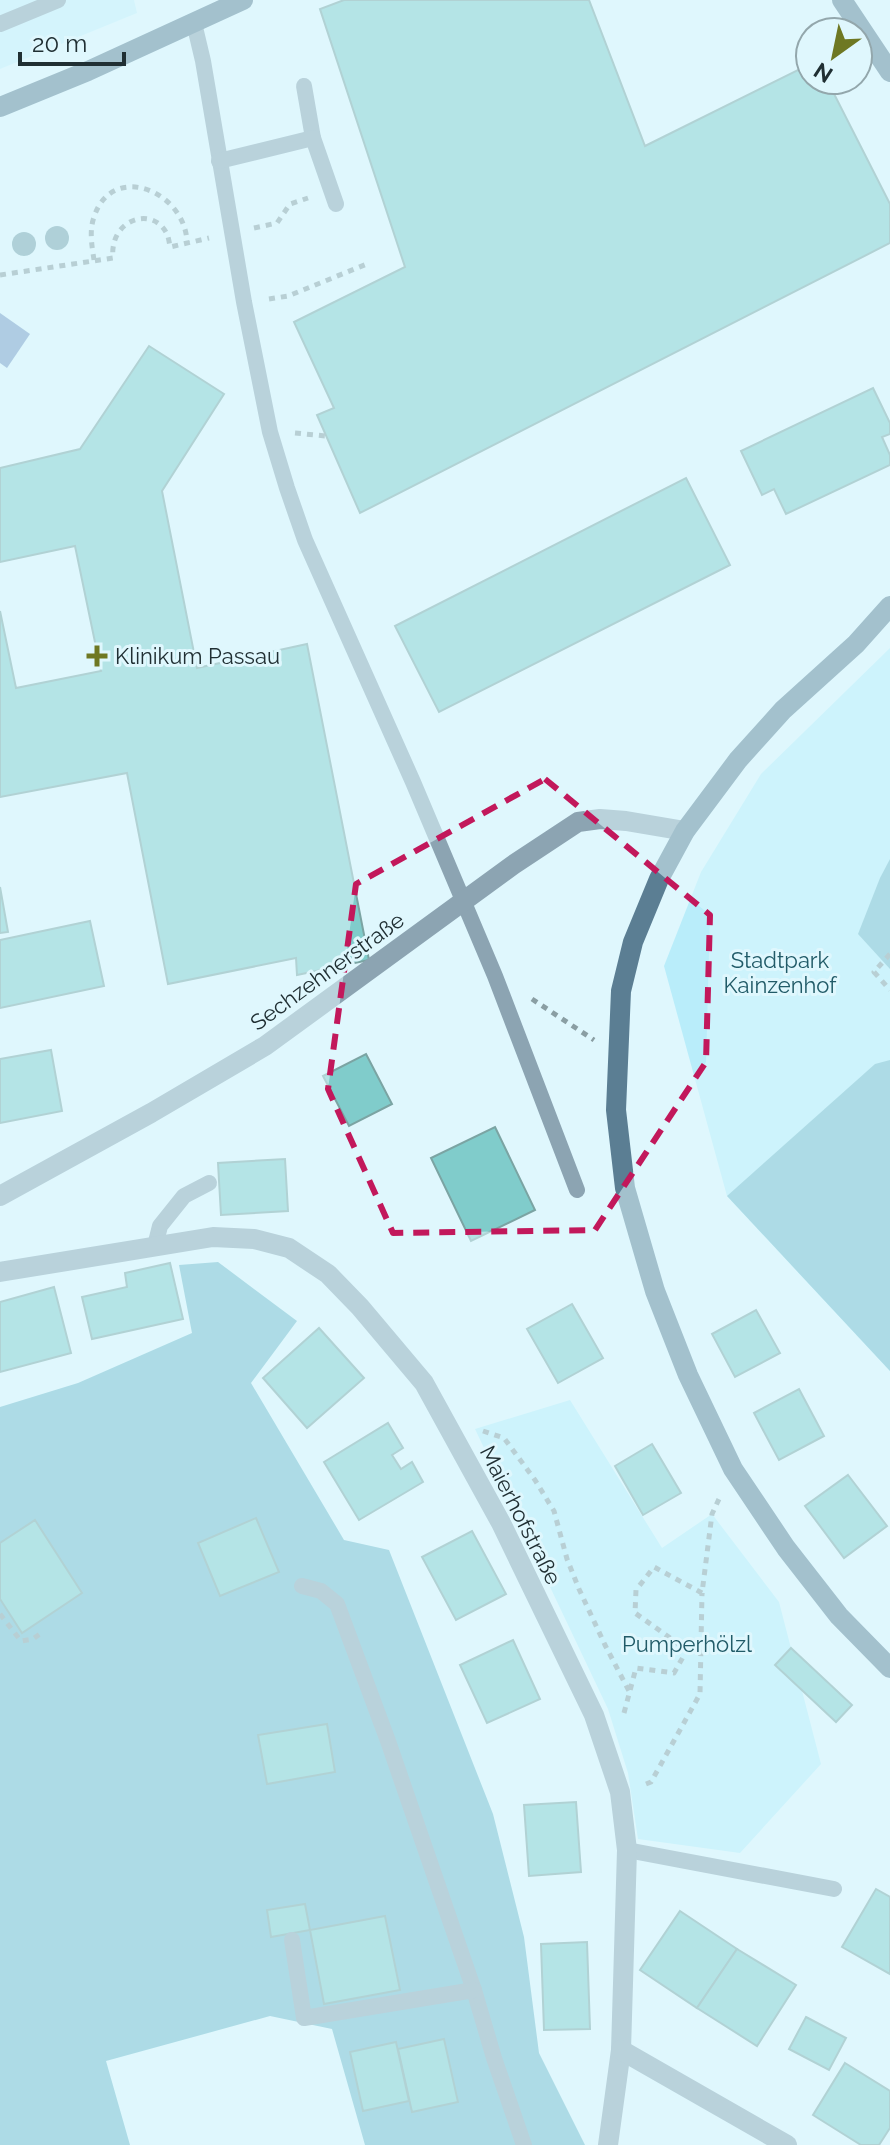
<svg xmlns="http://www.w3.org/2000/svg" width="890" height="2145" font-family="Raleway,sans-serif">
<rect width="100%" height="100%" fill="#dff7fd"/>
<path fill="#c8f0fb" d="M0,0H134L137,13L0,69Z"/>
<g fill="#b9edfa">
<path d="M890,648V1371L727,1196L664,966L701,872L761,774Z"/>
<path d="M570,1400L662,1548L712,1514L779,1602L821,1764L740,1853L638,1839L628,1773L608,1709L475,1429Z"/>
</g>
<g fill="#72b9ca">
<path d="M890,859V969L858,934L880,878Z"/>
<path d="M890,1060V1371L727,1196L875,1064Z"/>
<path d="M218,1262L297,1321L251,1383L344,1540L389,1550L493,1814L524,1937L539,2053L585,2145H365L332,2029L270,2016L106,2061L130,2145H0V1407L78,1383L192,1333L179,1265Z"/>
</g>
<path fill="#7698c4" d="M0,313L30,334L7,368L0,363Z"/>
<g fill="#80cccb" stroke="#7ba4a3" stroke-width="2">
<path d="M344,0H589L645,146L810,64V80H827L890,204V243L360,513L317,415L334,408L294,322L405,267L320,9Z"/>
<path d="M149,346L224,394L162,491L197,668L307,644L369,960L297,975L296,958L168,984L127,773L0,797V611L16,688L101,671L75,546L0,562V468L80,449Z"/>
<path d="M873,388L890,423V434L882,437L890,455V465L786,514L774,489L762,495L741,451Z"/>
<path d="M686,478L730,565L439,712L395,626Z"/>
<path d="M0,887L8,932L0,933Z"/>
<path d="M90,921L104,986L0,1008V940Z"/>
<path d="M51,1050L62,1111L0,1123V1059Z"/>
<path d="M366,1054L392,1104L349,1126L323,1076Z"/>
<path d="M495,1127L535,1210L471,1241L431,1158Z"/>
<path d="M285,1159L288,1211L221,1215L218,1163Z"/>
<path d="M170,1263L183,1319L92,1339L82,1297L127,1287L125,1273Z"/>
<path d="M54,1287L71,1353L0,1372V1302Z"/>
<path d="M572,1304L603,1358L558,1383L527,1329Z"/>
<path d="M756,1310L780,1353L735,1377L712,1334Z"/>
<path d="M319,1328L364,1378L307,1428L263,1378Z"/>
<path d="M799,1389L824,1436L779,1460L754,1413Z"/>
<path d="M388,1423L403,1448L392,1455L401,1469L412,1462L423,1482L359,1520L324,1462Z"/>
<path d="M652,1444L681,1493L643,1515L615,1466Z"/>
<path d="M848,1475L887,1526L844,1558L805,1506Z"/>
<path d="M256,1518L279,1572L220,1596L198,1543Z"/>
<path d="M35,1520L82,1593L22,1633L0,1599V1543Z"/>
<path d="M472,1531L506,1594L456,1620L422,1557Z"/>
<path d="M513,1640L540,1699L487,1723L460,1665Z"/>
<path d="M791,1648L852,1705L836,1722L775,1665Z"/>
<path d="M327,1724L335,1772L267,1784L258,1735Z"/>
<path d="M576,1802L581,1872L529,1876L524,1805Z"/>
<path d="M876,1889L890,1897V1974L842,1947Z"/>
<path d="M305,1904L310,1930L271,1937L267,1910Z"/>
<path d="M680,1911L737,1949L697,2008L640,1970Z"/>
<path d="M385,1916L400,1990L324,2004L310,1930Z"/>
<path d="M587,1942L590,2029L544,2030L541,1944Z"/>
<path d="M737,1949L796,1985L757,2046L697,2008Z"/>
<path d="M806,2017L846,2038L829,2070L789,2049Z"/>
<path d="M444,2039L458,2102L412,2112L398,2049Z"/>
<path d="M396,2042L409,2101L363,2111L350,2052Z"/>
<path d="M845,2063L890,2091V2128L879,2145H861L813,2115Z"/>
</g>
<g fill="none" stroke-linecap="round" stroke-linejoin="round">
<g stroke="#8a9ea3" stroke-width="5" stroke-dasharray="6 6" stroke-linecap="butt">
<path d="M254,228L277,223L290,204L308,198"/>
<path d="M94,260C92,246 89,231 94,217C112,161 185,191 187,242"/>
<path d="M0,275L113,258C109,219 153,205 167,234C168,235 170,246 170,247L209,238"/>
<path d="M269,299L288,296L367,264"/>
<path d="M295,433L326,436"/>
<path d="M890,954L874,972L890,990"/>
<path d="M532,999L594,1040"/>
<path d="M483,1431L504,1438L535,1480L554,1511L567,1559L579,1589L605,1645L629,1691"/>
<path d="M0,1614L21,1641L33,1639L44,1631"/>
<path d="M624,1713L636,1668L674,1673L687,1650L635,1613L636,1590L654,1567L702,1593L712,1514L719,1499"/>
<path d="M646,1784L651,1782L700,1694L702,1593"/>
</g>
<g stroke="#8ca4b2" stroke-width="16">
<path d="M194,23L203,61L244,302L270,432L287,488L305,540L413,782L495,976L577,1190"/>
<path d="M0,24L58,0"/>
<path d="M304,86L313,138"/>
<path d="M219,161L313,138L336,204"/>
<path d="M155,1246L160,1226L184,1196L209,1183"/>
<path d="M302,1586L321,1591L337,1604L388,1741L474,1990L494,2058L524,2145"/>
<path d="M627,1850L834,1889"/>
<path d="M292,1940L304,2018L474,1990"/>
</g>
<g stroke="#8ca4b2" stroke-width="20">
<path d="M0,1196L151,1113L265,1046L513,865L578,822L600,819L626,821L685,831"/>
<path d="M0,1272L213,1237L254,1239L289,1248L328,1274L360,1307L424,1383L501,1523L594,1715L620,1792L627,1850L621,2050L608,2145"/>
<path d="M621,2050L787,2145"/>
</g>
<g stroke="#5b7e93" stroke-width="20">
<path d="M842,0L890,72"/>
<path d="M0,107L88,71L243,0"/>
<path d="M890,606L856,644L783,710L738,760L685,831L659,879L633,942L621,991L616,1110L625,1188L655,1291L688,1375L733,1469L786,1548L839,1616L890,1668"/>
</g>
</g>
<g fill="#76a1ab">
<circle cx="57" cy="238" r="12"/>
<circle cx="24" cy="244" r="12"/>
</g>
<path d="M0 0H890V2145H0ZM545,779L710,915L706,1062L595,1230L393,1233L328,1089L356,884Z" fill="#dff7fd" fill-opacity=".55" fill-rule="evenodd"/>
<path fill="none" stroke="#c2185b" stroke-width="6" stroke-dasharray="16 10" stroke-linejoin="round" d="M545,779L710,915L706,1062L595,1230L393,1233L328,1089L356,884Z"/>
<path fill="#6e7823" stroke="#dff7fd" stroke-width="3" d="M93 644h8v8h8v8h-8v8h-8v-8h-8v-8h8z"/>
<g text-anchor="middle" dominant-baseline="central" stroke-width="6" stroke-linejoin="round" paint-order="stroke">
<g font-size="22" fill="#202f33" stroke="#dff7fd" text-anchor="start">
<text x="115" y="656">Klinikum Passau</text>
</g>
<g font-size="22" fill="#215b68" stroke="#dff7fd">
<text x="780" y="960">Stadtpark<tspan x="780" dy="25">Kainzenhof</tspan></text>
<text x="687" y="1644">Pumperhölzl</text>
</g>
<g font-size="22" fill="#202f33" stroke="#dff7fd">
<text transform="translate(327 971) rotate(-36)">Sechzehnerstraße</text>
<text transform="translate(521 1515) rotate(63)">Maierhofstraße</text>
</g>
</g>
<g transform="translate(834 56) rotate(213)"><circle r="38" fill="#dff7fd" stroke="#93a7ac" stroke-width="2"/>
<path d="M0-6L14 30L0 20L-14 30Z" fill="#6e7823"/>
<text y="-12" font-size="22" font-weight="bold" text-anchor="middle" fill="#202f33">N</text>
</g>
<path d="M20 52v12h104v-12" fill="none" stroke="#202f33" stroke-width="4"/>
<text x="32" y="52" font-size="24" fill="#202f33" stroke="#dff7fd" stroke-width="6" paint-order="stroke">20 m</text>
</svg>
